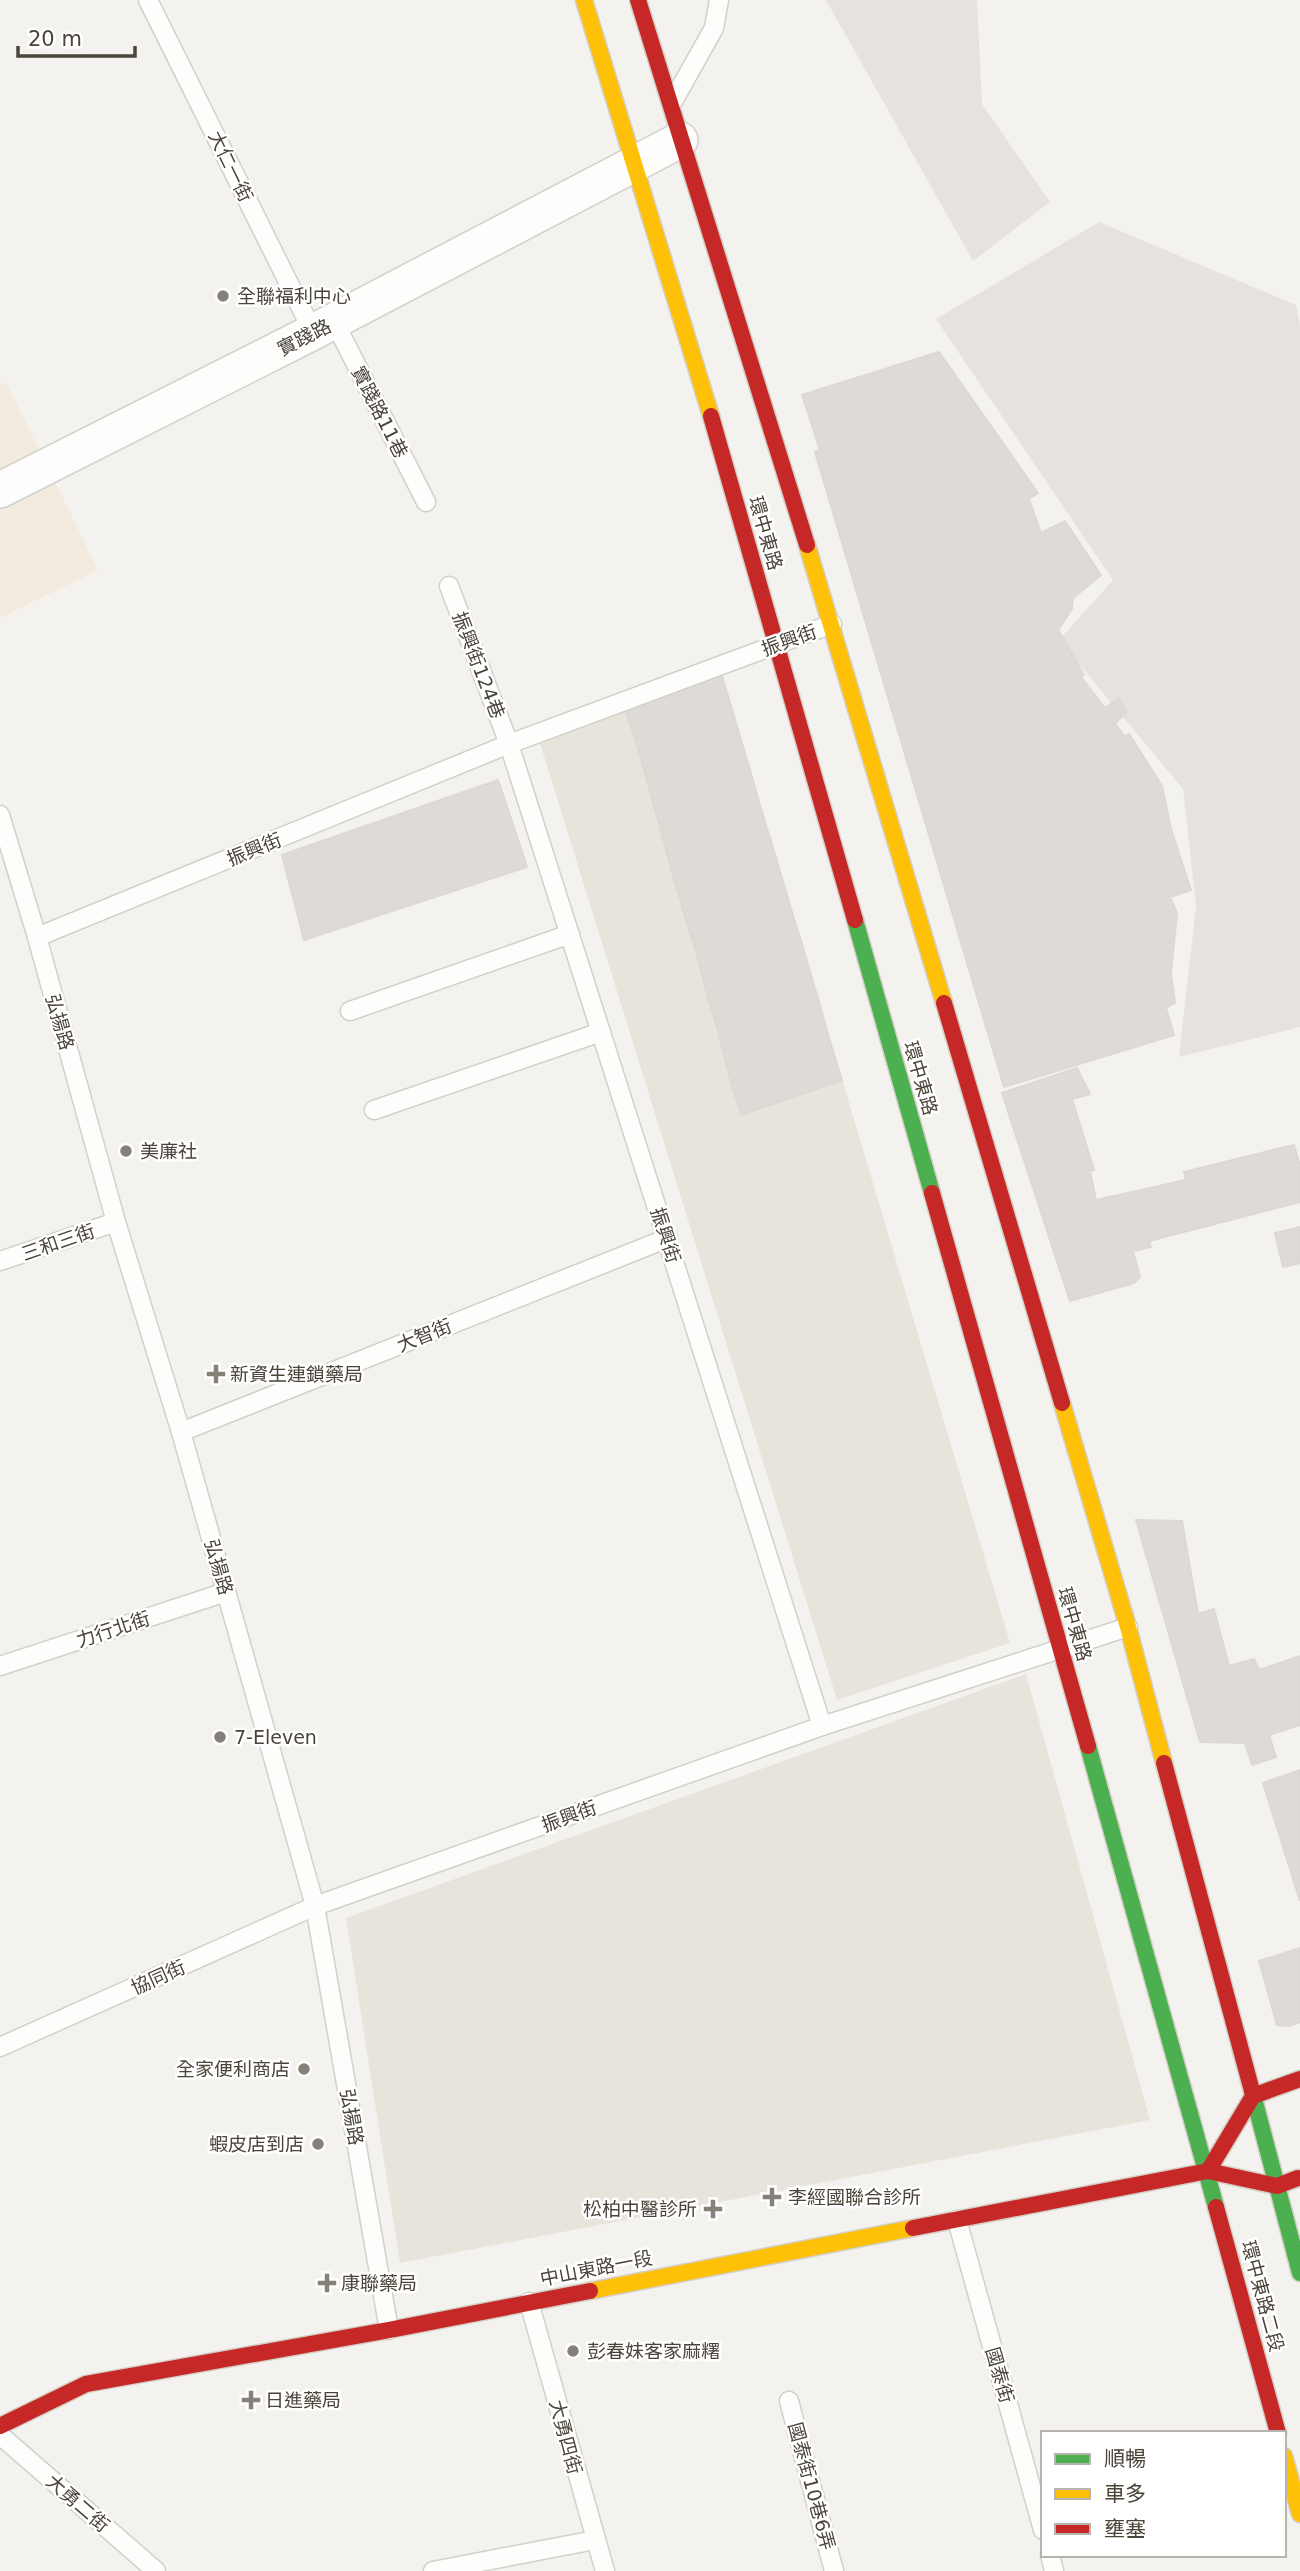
<svg xmlns="http://www.w3.org/2000/svg" width="1300" height="2571" font-family="'DejaVu Sans','Noto Sans TC',sans-serif">
<rect width="100%" height="100%" fill="#f4f2ee"/>
<g fill="#e7e4dc">
<path d="M721,673L1010,1643L837,1700L539,740Z"/>
<path d="M1026,1674L1150,2120L400,2263L346,1918Z"/>
</g>
<path fill="#f3ebdf" d="M6,382L98,570L0,618V385Z"/>
<g fill="#e6e3df">
<path d="M826,0H977L982,104L1050,202L973,261Z"/>
<path d="M1099,222L1296,305L1300,326V1027L1179,1057L1196,907L1183,789L1059,640L1113,580L936,319Z"/>
</g>
<g fill="#dedbd6" stroke="#dcd9d4" stroke-width="2">
<path d="M939,352L1038,493L1029,499L1041,533L1065,521L1101,575L1073,598L1072,609L1058,630L1084,675L1081,677L1105,708L1119,698L1127,712L1115,723L1125,737L1129,734L1162,786L1171,829L1191,890L1170,897L1177,913L1171,974L1175,1003L1166,1008L1174,1035L1004,1087L815,452L820,450L802,395Z"/>
<path d="M721,673L731,706L635,738L625,708Z"/>
<path d="M731,706L739,733L643,766L635,738Z"/>
<path d="M739,733L747,760L649,788L643,766Z"/>
<path d="M747,760L754,784L657,816L649,788Z"/>
<path d="M498,780L527,867L304,940L282,855Z"/>
<path d="M754,784L762,812L664,842L657,816Z"/>
<path d="M762,812L770,838L671,869L664,842Z"/>
<path d="M770,838L779,868L679,895L671,869Z"/>
<path d="M779,868L787,895L686,921L679,895Z"/>
<path d="M787,895L794,919L695,948L686,921Z"/>
<path d="M794,919L803,947L702,974L695,948Z"/>
<path d="M803,947L810,972L709,1002L702,974Z"/>
<path d="M810,972L818,998L717,1027L709,1002Z"/>
<path d="M818,998L825,1024L723,1052L717,1027Z"/>
<path d="M825,1024L833,1051L731,1082L723,1052Z"/>
<path d="M833,1051L842,1080L741,1115L731,1082Z"/>
<path d="M1077,1068L1090,1094L1072,1099L1094,1170L1090,1171L1096,1200L1186,1180L1184,1172L1294,1145L1300,1166V1202L1149,1241L1151,1247L1133,1251L1140,1277L1134,1283L1070,1301L1002,1093Z"/>
<path d="M1300,1227V1263L1283,1267L1275,1233Z"/>
<path d="M1136,1520L1182,1521L1198,1614L1214,1609L1229,1666L1254,1659L1259,1670L1300,1656V1725L1269,1735L1276,1757L1252,1765L1245,1743L1200,1742Z"/>
<path d="M1300,1770V1901L1263,1783Z"/>
<path d="M1300,1948V2022L1290,2026L1277,2025L1259,1961Z"/>
</g>
<g fill="none" stroke-linecap="round" stroke-linejoin="round">
<g stroke="#d2d0cb" stroke-width="21">
<g id="lane">
<path d="M148,0L313,332"/>
<path d="M672,103L714,28L719,0"/>
<path d="M334,321L426,502"/>
<path d="M449,586L509,744L822,1726"/>
<path d="M0,815L37,937L116,1222L181,1432L315,1906L389,2330"/>
<path d="M37,937L509,744L832,624"/>
<path d="M350,1011L570,934"/>
<path d="M374,1110L601,1032"/>
<path d="M0,1261L116,1222"/>
<path d="M181,1432L668,1238"/>
<path d="M0,1666L226,1592"/>
<path d="M0,2047L315,1906L822,1726L1128,1627"/>
<path d="M957,2220L1043,2530"/>
<path d="M529,2302L605,2571"/>
<path d="M789,2401L834,2571"/>
<path d="M0,2435L156,2571"/>
<path d="M1050,2555L1054,2571"/>
<path d="M433,2571L595,2540"/>
</g>
</g>
<g stroke="#d2d0cb" stroke-width="38">
<path id="street" d="M0,490L313,332L680,140"/>
</g>
<g stroke="#d3cfc5" stroke-width="19">
<g id="fast">
<path d="M855,920L932,1193"/>
<path d="M1088,1746L1216,2207"/>
<path d="M1252,2091L1300,2273"/>
</g>
</g>
<g stroke="#d3cfc5" stroke-width="19">
<g id="slow">
<path d="M584,0L711,416"/>
<path d="M807,545L944,1003"/>
<path d="M1062,1403L1128,1627L1164,1763"/>
<path d="M590,2291L913,2228"/>
<path d="M1284,2456L1300,2514"/>
</g>
</g>
<g stroke="#d3cfc5" stroke-width="19">
<g id="jam">
<path d="M638,0L807,545"/>
<path d="M711,416L855,920"/>
<path d="M944,1003L1062,1403"/>
<path d="M932,1193L1088,1746"/>
<path d="M1164,1763L1252,2091"/>
<path d="M1208,2171L1253,2096L1300,2079"/>
<path d="M1216,2207L1278,2433"/>
<path d="M913,2228L1208,2171L1277,2186L1298,2178"/>
<path d="M0,2426L86,2384L389,2330L590,2291"/>
</g>
</g>
<use href="#lane" stroke="#fdfdfc" stroke-width="18"/>
<use href="#street" stroke="#fdfdfc" stroke-width="35"/>
<use href="#fast" stroke="#4caf50" stroke-width="16"/>
<use href="#slow" stroke="#ffc107" stroke-width="16"/>
<use href="#jam" stroke="#c62828" stroke-width="16"/>
</g>
<g fill="#868178" stroke="#fff" stroke-width="2.5">
<circle cx="223" cy="296" r="7"/>
<circle cx="126" cy="1151" r="7"/>
<path d="M212.5 1363.5h7v7h7v7h-7v7h-7v-7h-7v-7h7z"/>
<circle cx="220" cy="1737" r="7"/>
<circle cx="304" cy="2069" r="7"/>
<circle cx="318" cy="2144" r="7"/>
<path d="M768.5 2186.5h7v7h7v7h-7v7h-7v-7h-7v-7h7z"/>
<path d="M709.5 2198.5h7v7h7v7h-7v7h-7v-7h-7v-7h7z"/>
<path d="M323.5 2272.5h7v7h7v7h-7v7h-7v-7h-7v-7h7z"/>
<circle cx="573" cy="2351" r="7"/>
<path d="M247.5 2389.5h7v7h7v7h-7v7h-7v-7h-7v-7h7z"/>
</g>
<g text-anchor="middle" dominant-baseline="central" stroke-width="5" stroke-linejoin="round" paint-order="stroke">
<g font-size="19" fill="#4b4439" stroke="#fff">
<text transform="translate(231 166) rotate(64)">大仁一街</text>
<text transform="translate(304 337) rotate(-27)">實踐路</text>
<text transform="translate(380 412) rotate(63)">實踐路11巷</text>
<text transform="translate(766 533) rotate(74)">環中東路</text>
<text transform="translate(789 640) rotate(-20)">振興街</text>
<text transform="translate(479 665) rotate(69)">振興街124巷</text>
<text transform="translate(254 849) rotate(-22)">振興街</text>
<text transform="translate(60 1022) rotate(74)">弘揚路</text>
<text transform="translate(921 1078) rotate(74)">環中東路</text>
<text transform="translate(666 1235) rotate(72)">振興街</text>
<text transform="translate(58 1242) rotate(-19)">三和三街</text>
<text transform="translate(424 1335) rotate(-22)">大智街</text>
<text transform="translate(219 1567) rotate(74)">弘揚路</text>
<text transform="translate(1075 1624) rotate(74)">環中東路</text>
<text transform="translate(113 1629) rotate(-18)">力行北街</text>
<text transform="translate(569 1816) rotate(-20)">振興街</text>
<text transform="translate(158 1977) rotate(-24)">協同街</text>
<text transform="translate(352 2117) rotate(80)">弘揚路</text>
<text transform="translate(596 2268) rotate(-11)">中山東路一段</text>
<text transform="translate(1263 2296) rotate(75)">環中東路二段</text>
<text transform="translate(1000 2375) rotate(74)">國泰街</text>
<text transform="translate(566 2437) rotate(75)">大勇四街</text>
<text transform="translate(812 2486) rotate(75)">國泰街10巷6弄</text>
<text transform="translate(78 2503) rotate(41)">大勇二街</text>
</g>
<g font-size="19" fill="#4b4439" stroke="#fff" text-anchor="start">
<text x="237" y="296">全聯福利中心</text>
<text x="140" y="1151">美廉社</text>
<text x="230" y="1374">新資生連鎖藥局</text>
<text x="234" y="1737">7-Eleven</text>
<text x="290" y="2069" text-anchor="end">全家便利商店</text>
<text x="304" y="2144" text-anchor="end">蝦皮店到店</text>
<text x="788" y="2197">李經國聯合診所</text>
<text x="697" y="2209" text-anchor="end">松柏中醫診所</text>
<text x="341" y="2283">康聯藥局</text>
<text x="587" y="2351">彭春妹客家麻糬</text>
<text x="265" y="2400">日進藥局</text>
</g>
</g>
<rect x="1041" y="2431" width="245" height="126" fill="#ffffff" stroke="#b7b4b0" stroke-width="2"/>
<rect x="1055" y="2454" width="35" height="10" fill="#4caf50" stroke="#b7b4b0" stroke-width="2"/>
<text x="1104" y="2466" font-size="21" fill="#4b4439">順暢</text>
<rect x="1055" y="2489" width="35" height="10" fill="#ffc107" stroke="#b7b4b0" stroke-width="2"/>
<text x="1104" y="2501" font-size="21" fill="#4b4439">車多</text>
<rect x="1055" y="2524" width="35" height="10" fill="#c62828" stroke="#b7b4b0" stroke-width="2"/>
<text x="1104" y="2536" font-size="21" fill="#4b4439">壅塞</text>
<path d="M18 46v10h117v-10" fill="none" stroke="#4b4439" stroke-width="3.5"/>
<text x="28" y="46" font-size="21" fill="#4b4439" stroke="#ffffff" stroke-width="5" paint-order="stroke">20 m</text>
</svg>
